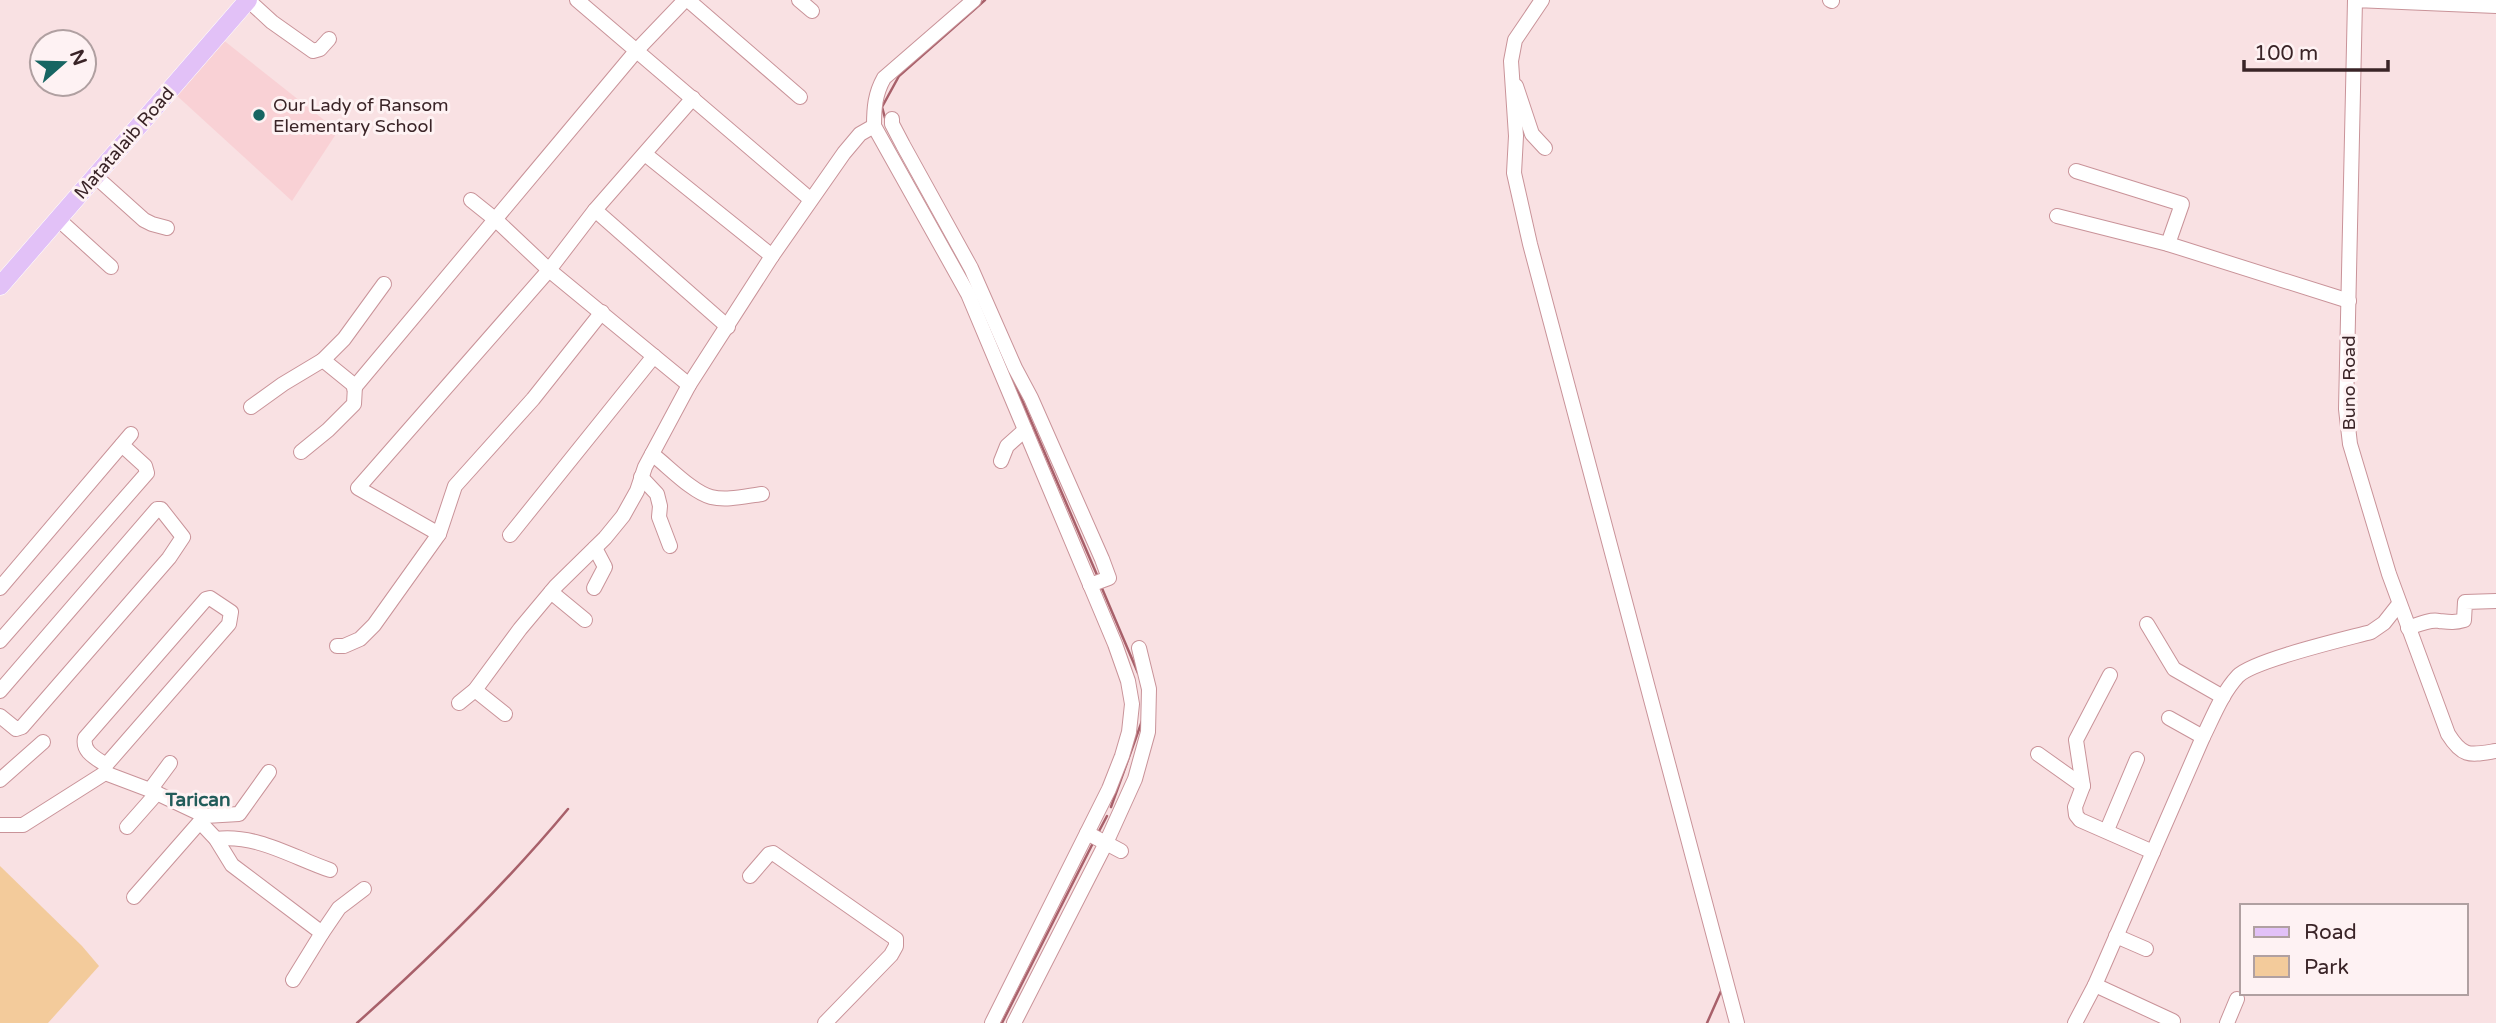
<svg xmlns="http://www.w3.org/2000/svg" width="2496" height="1023" font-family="'Varela Round',sans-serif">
<rect width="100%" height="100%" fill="#f9e1e3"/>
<path fill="#f9d1d5" d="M222,39L338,131L292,201L175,94Z"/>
<path fill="#f3cb9b" d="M0,866L82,946L99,966L48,1023H0Z"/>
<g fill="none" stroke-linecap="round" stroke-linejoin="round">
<g stroke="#a8606a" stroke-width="2.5">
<path d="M885,118L882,107L899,76L985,0"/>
<path d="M1013,379L1097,575"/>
<path d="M1101,586L1138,673"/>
<path d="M1111,807L1142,721"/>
<path d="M1098,833L1107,816"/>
<path d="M357,1023C431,957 504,886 568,809"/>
<path d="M1002,1023L1093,843"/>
<path d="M1707,1023L1722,989"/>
</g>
<g stroke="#c99399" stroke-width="16">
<g id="minor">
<path d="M248,0L272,22L313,51L320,49L329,39"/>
<path d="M577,0L810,199"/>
<path d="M688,0L800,97"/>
<path d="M799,0L812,11"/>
<path d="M974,0L884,78C875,94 874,108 874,126L968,294L1115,644L1128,681L1132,704L1129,732L1122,756L1109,789L992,1023"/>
<path d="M1542,0L1515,40L1511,61L1516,136L1514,173L1530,244L1737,1023"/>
<path d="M1830,0L1832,1"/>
<path d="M2496,6L2355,0L2346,409L2350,444L2389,574L2448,734C2463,758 2470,755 2496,751"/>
<path d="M1516,86L1532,134L1545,148"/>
<path d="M892,119V124L903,145L971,268L1015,368L1031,398L1102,559L1109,578L1090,585"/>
<path d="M645,154L772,256"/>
<path d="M2076,171L2182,204L2168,244"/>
<path d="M95,176L144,220L152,224L167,228"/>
<path d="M471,200L496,220L549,270L689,385"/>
<path d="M595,210L728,327"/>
<path d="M2057,216L2168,244L2349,301"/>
<path d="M58,219L111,267"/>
<path d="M354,388L637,50L685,0"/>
<path d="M251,407L283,384L323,360"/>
<path d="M301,452L328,430L354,404L355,386L323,360L344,339L384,284"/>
<path d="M652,454C668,466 692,492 711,497C727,501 746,496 762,494"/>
<path d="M1001,461L1007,446L1025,430"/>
<path d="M641,477L657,494L660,506L659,517L670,546"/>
<path d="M439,534L358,488L549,270L595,210L693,98"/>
<path d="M510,535L654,356"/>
<path d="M0,588L131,434"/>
<path d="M594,588L605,567L595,548"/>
<path d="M551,592L585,620"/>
<path d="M2147,624L2174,669L2223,697"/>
<path d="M2408,628C2417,625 2430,619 2439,621C2449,622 2454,623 2464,620L2465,602L2496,601"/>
<path d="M0,641L147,473L145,466L122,445"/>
<path d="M337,646H344L360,639L374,625L439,534L455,486L533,399L602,312"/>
<path d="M2110,675L2076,740L2083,786L2075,807L2076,815L2080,820L2153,852"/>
<path d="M475,690L505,714"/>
<path d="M0,691L157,509H161L183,537L169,558L22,727L16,729L0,716"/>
<path d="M459,703L475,690L520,629L556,586L605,538L623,516L637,491L645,467L689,385L772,256L844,153L860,134L874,126"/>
<path d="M2169,718L2203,737"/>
<path d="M2038,754L2083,786"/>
<path d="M105,773L150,790L205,816L134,897"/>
<path d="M0,780L43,742"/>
<path d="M150,790L170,763"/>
<path d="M205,816L239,814L269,772"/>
<path d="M200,822L216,839L232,865L322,933L293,980"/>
<path d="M0,825H23L105,773L106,765L229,624L231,612L210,598L206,599L85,738C82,752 96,758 106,765"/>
<path d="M127,827L157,793"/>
<path d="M2107,830L2137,759"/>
<path d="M1087,833L1121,851"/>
<path d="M216,839C257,834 292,857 330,870"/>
<path d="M750,876L769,854L773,853L896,939V946L891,955L825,1023"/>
<path d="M322,933L339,908L364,889"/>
<path d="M2116,936L2146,949"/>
<path d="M2095,985L2173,1021"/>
<path d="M1014,1023L1106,843L1135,779L1148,732L1149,689L1139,648"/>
<path d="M2075,1023L2095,985L2203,737C2213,717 2222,693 2238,676C2254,660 2345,639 2371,632L2384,623L2399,604"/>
<path d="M2227,1023L2237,999"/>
</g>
</g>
<g stroke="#fff" stroke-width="19">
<path id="major" d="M0,286L248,0"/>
</g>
<use href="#minor" stroke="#fff" stroke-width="14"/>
<use href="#major" stroke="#e2c1f7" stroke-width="18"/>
</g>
<circle fill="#176562" stroke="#fef2f3" stroke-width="2.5" cx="259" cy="115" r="7"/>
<g text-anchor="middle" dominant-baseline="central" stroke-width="6" stroke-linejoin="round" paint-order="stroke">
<g font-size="18" fill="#3a2427" stroke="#fef2f3" text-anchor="start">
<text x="273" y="105">Our Lady of Ransom<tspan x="273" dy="21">Elementary School</tspan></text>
</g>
<g font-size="18" fill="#3a2427" stroke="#fef2f3">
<text transform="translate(124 143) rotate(-49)">Matatalaib Road</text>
<text transform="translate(2349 383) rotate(-90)">Buno Road</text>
</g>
<g font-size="19" font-weight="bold" fill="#225c5a" stroke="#fef2f3">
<text x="198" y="800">Tarican</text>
</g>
</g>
<rect x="2240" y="904" width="228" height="91" fill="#fef2f3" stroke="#b0a0a1" stroke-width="2"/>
<rect x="2254" y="927" width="35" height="10" fill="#e2c1f7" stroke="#b0a0a1" stroke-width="2"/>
<text x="2304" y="939" font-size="21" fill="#3a2427">Road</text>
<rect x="2254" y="956" width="35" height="21" fill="#f3cb9b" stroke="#b0a0a1" stroke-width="2"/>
<text x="2304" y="974" font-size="21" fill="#3a2427">Park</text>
<g transform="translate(63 63) rotate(70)"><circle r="33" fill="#fef2f3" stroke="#b0a0a1" stroke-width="2"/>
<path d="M0-5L12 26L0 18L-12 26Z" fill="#176562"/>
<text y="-10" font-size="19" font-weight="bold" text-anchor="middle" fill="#3a2427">N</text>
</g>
<path d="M2244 60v10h144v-10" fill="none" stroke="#3a2427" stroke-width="3.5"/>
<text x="2254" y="60" font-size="21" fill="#3a2427" stroke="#fef2f3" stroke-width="5" paint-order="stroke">100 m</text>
</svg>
